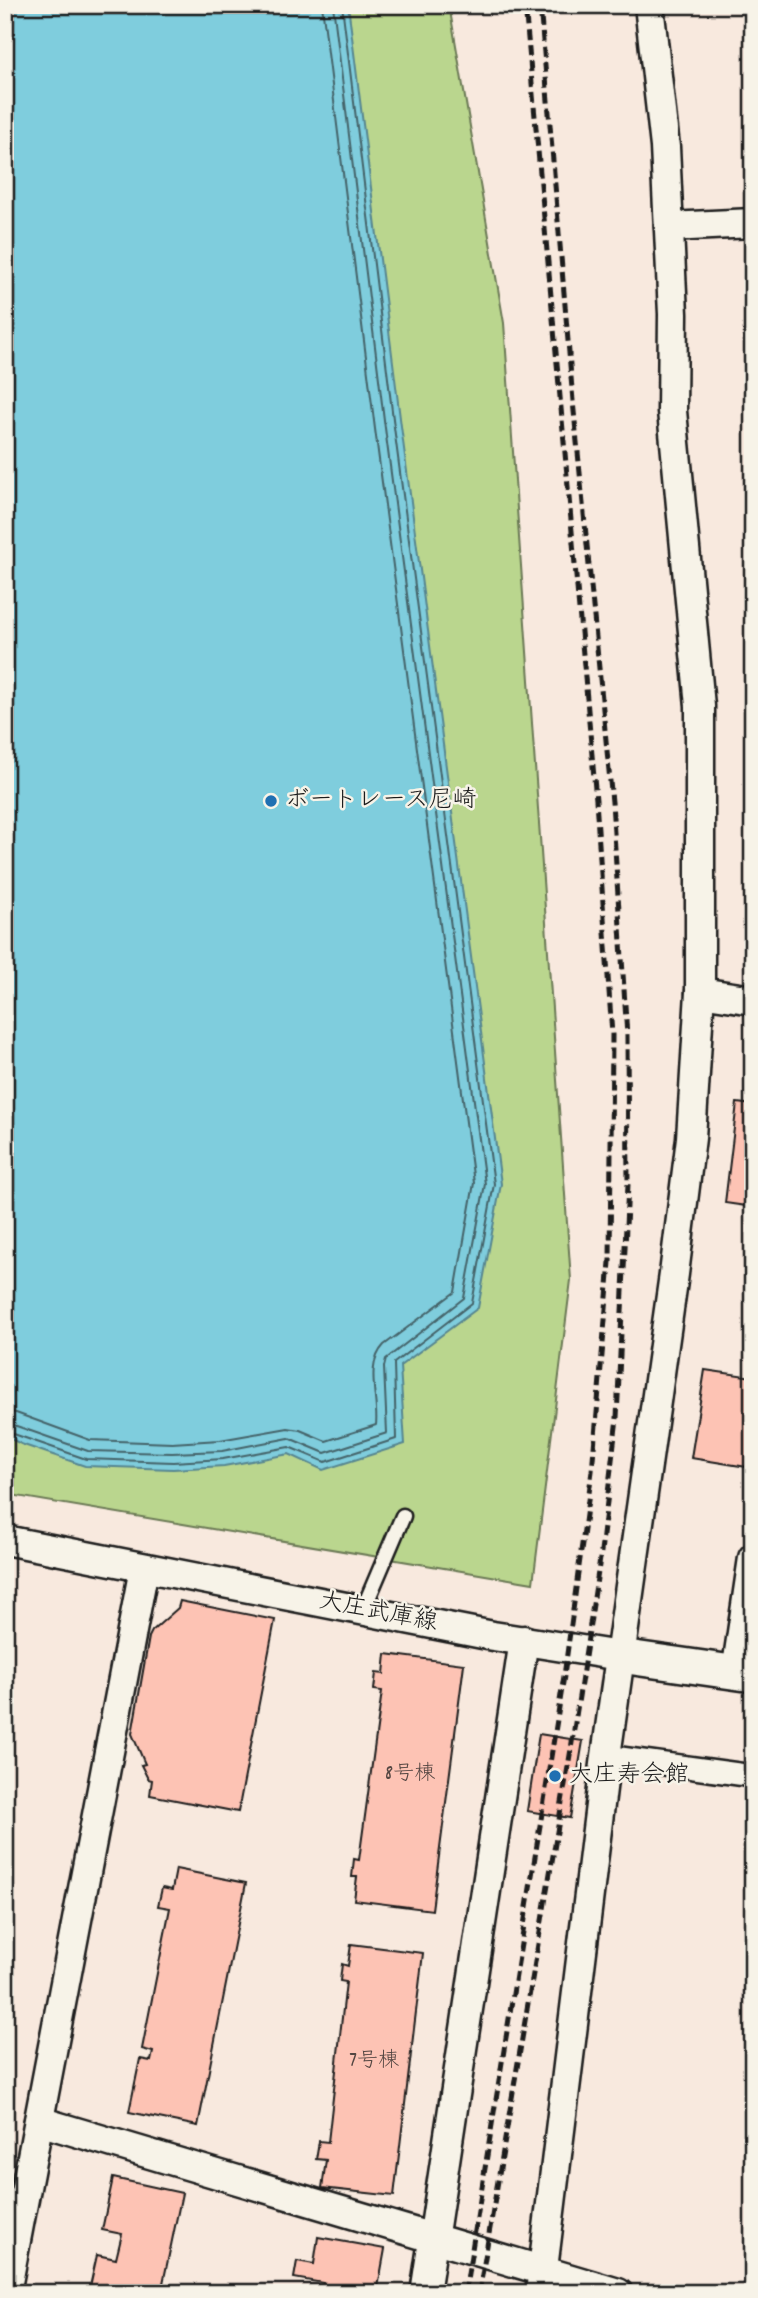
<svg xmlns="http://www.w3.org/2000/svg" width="758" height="2298" font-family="Dekko,'Klee One',sans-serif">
<rect width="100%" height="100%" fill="#f8e9de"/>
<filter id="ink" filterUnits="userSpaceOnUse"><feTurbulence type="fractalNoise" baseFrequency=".0143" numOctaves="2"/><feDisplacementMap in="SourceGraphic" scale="14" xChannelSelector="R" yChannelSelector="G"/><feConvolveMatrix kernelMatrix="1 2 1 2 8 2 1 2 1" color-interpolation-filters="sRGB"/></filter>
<g filter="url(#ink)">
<path fill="#bad68e" stroke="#6b7955" stroke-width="2" d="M5,5H449L504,323L571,1280L533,1583L5,1494Z"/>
<path fill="#7fcddd" stroke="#578690" stroke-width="2" d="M5,5H348L401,426L501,1184L478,1308L400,1366L405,1444L323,1470L289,1454L224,1466L173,1469L85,1466L21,1444L5,1436Z"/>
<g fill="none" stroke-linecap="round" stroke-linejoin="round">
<g stroke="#446369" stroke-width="2">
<path d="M5,1411L16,1413L90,1440L172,1443L220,1440L288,1428L300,1430L326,1441L376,1425C379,1400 364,1366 384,1345L455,1292L474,1183L375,429L322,5"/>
<path d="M5,1422L88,1451L172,1453L222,1451L289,1438L325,1453L387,1433L384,1367L386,1359L464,1298L485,1184L385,428L333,5"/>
<path d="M5,1431L86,1459L173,1462L223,1459L289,1447L325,1462L396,1439L394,1363L472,1303L494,1184L394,427L342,5"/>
</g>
</g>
<g fill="#fdc3b4" stroke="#1c1c1c" stroke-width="2">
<path d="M737,1103L753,1105V1207L725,1203Z"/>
<path d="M705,1370L753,1377V1431L747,1467L691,1458Z"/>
<path d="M180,1601L275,1620L238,1812L150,1795L152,1780L148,1779L141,1765L145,1764L132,1734L149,1637L152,1631L178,1608Z"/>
<path d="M386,1654L464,1664L432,1910L354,1900L357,1877H352L354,1859L359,1860L382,1691L374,1690L376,1673L384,1674Z"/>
<path d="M539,1734L583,1741L570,1818L527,1811Z"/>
<path d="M176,1869L246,1883L198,2126L129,2112L140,2059L151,2061L153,2052L142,2049L170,1908L158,1906L162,1888L172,1890Z"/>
<path d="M351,1944L423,1953L394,2196L322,2188L326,2160L316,2159L319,2141L328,2142L346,1982L340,1981L342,1964L348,1966Z"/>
<path d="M113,2178L182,2193L161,2293H100L89,2291L97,2255L116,2259L122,2234L102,2230Z"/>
<path d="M318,2237L385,2249L377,2293H321L323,2283L294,2278L297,2261L314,2264Z"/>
</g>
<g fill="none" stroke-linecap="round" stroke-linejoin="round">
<g stroke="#1c1c1c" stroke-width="19">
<path id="service" d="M363,1610L403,1516"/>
</g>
<g stroke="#1c1c1c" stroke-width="26">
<path id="pedestrian" d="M606,1756L753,1776"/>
</g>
<g stroke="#1c1c1c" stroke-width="33">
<g id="minor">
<path d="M669,227L753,223"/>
<path d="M700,992L753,1000"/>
<path d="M5,1540L493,1636L620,1656"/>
<path d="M736,1673L753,1558"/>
<path d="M39,2121L618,2293"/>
<path d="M6,2293L144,1568"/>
<path d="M425,2293L524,1640"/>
<path d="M540,2293L606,1756L674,1274L691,1138L700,992V706L672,411L673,314L665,147L649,5"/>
</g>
</g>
<g stroke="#1c1c1c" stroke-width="38">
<path id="tertiary" d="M620,1656L753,1675"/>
</g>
<use href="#service" stroke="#f7f3e8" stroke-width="14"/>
<use href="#pedestrian" stroke="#f7f3e8" stroke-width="21"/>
<use href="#minor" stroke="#f7f3e8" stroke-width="28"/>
<use href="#tertiary" stroke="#f7f3e8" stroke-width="33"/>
<g stroke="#1c1c1c" stroke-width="5" stroke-dasharray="10 5" stroke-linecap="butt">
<path d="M465,2293L564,1676L592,1471L610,1262L612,1035L596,800L525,5"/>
<path d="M479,2293L571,1749L601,1552L617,1418L628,1184L627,1036L612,802L573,401L540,5"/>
</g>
</g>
</g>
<g fill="#1f6fb2" stroke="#f7f3e8" stroke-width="2.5">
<circle cx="271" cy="801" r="7"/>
<circle cx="555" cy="1776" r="7"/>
</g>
<g text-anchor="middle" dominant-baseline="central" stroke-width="5" stroke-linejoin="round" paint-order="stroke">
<g font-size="21" fill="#544642">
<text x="410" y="1775">8号棟</text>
<text x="374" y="2062">7号棟</text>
</g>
<g font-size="24" fill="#1c1c1c" stroke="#f7f3e8" text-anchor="start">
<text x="285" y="801">ボートレース尼崎</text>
<text x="569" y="1776">大庄寿会館</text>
</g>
<g font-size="24" fill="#1c1c1c" stroke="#f7f3e8">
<text transform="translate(378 1613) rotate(11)">大庄武庫線</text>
</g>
</g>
<rect width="758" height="2298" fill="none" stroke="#f7f3e8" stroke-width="28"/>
<rect x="14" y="14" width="730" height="2270" fill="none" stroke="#1c1c1c" stroke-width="2.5" filter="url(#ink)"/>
</svg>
